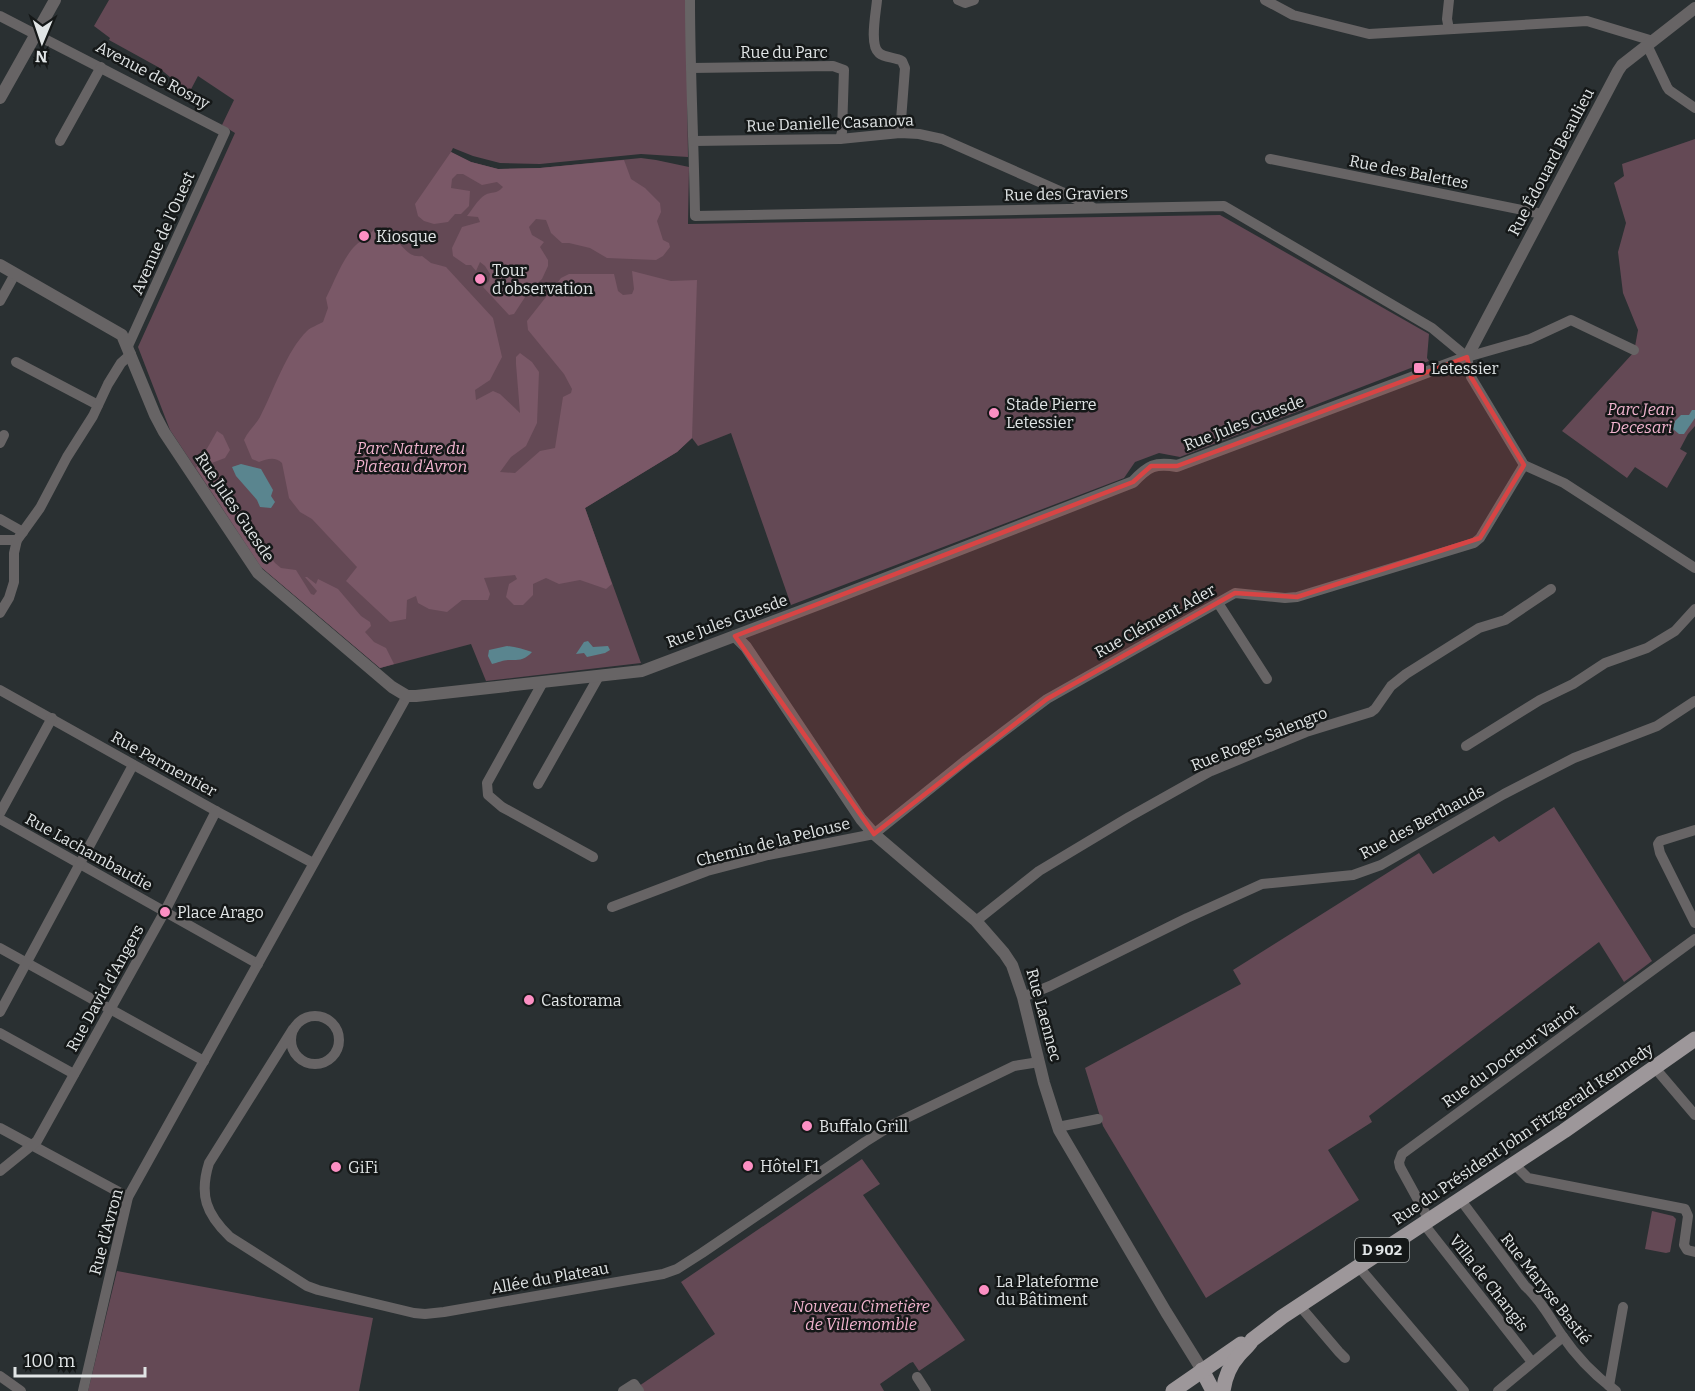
<svg xmlns="http://www.w3.org/2000/svg" width="1695" height="1391" font-family="Bitter,serif">
<rect width="100%" height="100%" fill="#2a3032"/>
<g fill="#644955">
<path d="M109,0H685L686,2L688,157L641,154L540,164L500,163L473,156L453,148L451,152L471,162L498,169L540,168L641,158L656,160L689,167L688,224L1220,215L1429,334L1427,358L1429,361L1180,457L1159,453L1135,462L1124,478L791,605L731,433L698,446L692,438L677,452L585,508L641,663L486,681L471,644L380,668L261,567L170,430L138,347L235,133L222,125L234,100L198,76L189,93L158,67L109,40L110,38L94,26Z"/>
<path d="M1695,139V426L1688,434L1680,449L1687,453L1667,488L1635,467L1627,478L1562,431L1634,352L1638,330L1623,293L1618,252L1626,223L1614,183L1624,176L1622,164Z"/>
<path d="M1554,807L1652,961L1624,982L1599,942L1369,1116L1372,1122L1328,1150L1359,1200L1206,1298L1103,1126L1085,1068L1241,984L1233,970L1419,853L1433,874L1494,836L1499,842Z"/>
<path d="M862,1159L880,1184L863,1195L965,1340L919,1371L913,1362L910,1363L880,1384L884,1391H642L639,1386L715,1334L681,1282Z"/>
<path d="M1652,1211L1673,1216L1676,1219L1670,1252L1666,1253L1645,1249Z"/>
<path d="M117,1271L373,1318L359,1391H88Z"/>
</g>
<g fill="#7a5867">
<path d="M451,152L471,162L498,169L540,168L624,160L631,179L645,188L660,203L661,212L657,221L663,240L669,243L670,247L663,256L656,260L607,258L590,248L569,243H562L551,233L546,220L536,219L529,227L532,235L544,242L540,247L548,260V266L542,279L529,291L514,314L509,315L483,287L489,281L490,274L485,266L480,262L476,271L471,265H466L453,256L452,248L462,227L480,222L478,217L467,216C472,210 478,199 485,195C492,191 496,195 503,187L497,182L482,185L463,174H457L452,179L451,188L470,191L469,206L461,214H455L448,222L434,224L424,221L418,216L415,204Z"/>
<path d="M375,228C378,229 382,229 385,230C399,237 405,259 422,256L431,263L446,267L493,318L502,357L490,380L475,390L476,400L493,391L500,394L520,413L516,364V357L520,353L532,362L539,372L537,423L526,446L511,457L500,472L515,473L540,451L555,448L563,397L571,393L572,389L564,374L528,330L527,321L561,278L569,274H614L618,291L623,295L632,294L634,289L632,271L671,281L697,280L692,438L677,452L585,508L612,584L606,589L580,580L559,584L546,578L533,584V595L523,605H514L506,597L509,584L517,579L515,575L484,578L490,594L488,600H462L447,612L429,609L418,603L416,596L407,600L406,619L390,622L346,581L357,567L312,519L300,512L289,498L282,463C275,456 267,459 259,462L252,459L244,440C248,431 255,426 260,417C273,392 287,350 307,331C311,327 318,325 323,322L328,308L326,298C334,283 348,243 365,240Z"/>
<path d="M217,431L223,435L230,450L225,458L209,464L210,470L215,477L217,486L238,513L247,531L254,536L275,563L281,568L296,570L311,594L314,595L317,591L305,577H307L316,584L318,579L338,589L361,616L370,622L371,626L365,632L374,642L386,648L394,664L380,668L261,567L196,468Z"/>
</g>
<g fill="#5a858f">
<path d="M1692,410H1695V418L1684,434H1679L1673,429L1675,421L1681,415H1689Z"/>
<path d="M241,464L261,469L273,490L271,496L275,502L271,508L260,507L257,500L236,476L232,467Z"/>
<path d="M588,641L593,647L608,646L610,650L605,653L587,657L584,653L576,654L584,642Z"/>
<path d="M507,646C516,647 523,649 532,652C524,661 518,660 508,660C503,660 497,663 492,664L488,656L489,650Z"/>
</g>
<g fill="none" stroke-linecap="round" stroke-linejoin="round">
<g stroke="#676465" stroke-width="10">
<path d="M690,0C690,72 694,144 695,216L1224,206L1432,328L1467,357"/>
<path d="M877,0C876,13 869,45 879,53C885,58 895,57 902,61L905,68L900,133"/>
<path d="M958,0L965,3L974,0"/>
<path d="M1265,0L1293,15L1369,34L1587,21L1653,41"/>
<path d="M0,16L225,132L128,346"/>
<path d="M1449,29L1447,19L1449,0"/>
<path d="M1647,45L1667,87L1669,90L1695,108"/>
<path d="M691,68L833,66L844,70L842,132L840,139"/>
<path d="M60,141L101,67"/>
<path d="M694,141L840,139L900,133L919,134L942,139L1062,192L1092,207"/>
<path d="M1270,159L1542,214"/>
<path d="M0,301L15,274"/>
<path d="M1467,357L1471,377L1524,465L1564,483L1695,568"/>
<path d="M1467,357L1530,339L1571,320L1634,350"/>
<path d="M16,362L98,405"/>
<path d="M0,443L4,435"/>
<path d="M0,519L23,532"/>
<path d="M0,540H17"/>
<path d="M1218,603L1267,679"/>
<path d="M0,613L9,598L14,582V553L17,540L40,508L67,457L93,416L108,384L121,363L131,354"/>
<path d="M543,682L487,783L488,795L502,807L593,857"/>
<path d="M0,690L216,811L313,863"/>
<path d="M1466,746L1540,700L1573,684L1605,663L1647,648L1675,631L1695,609"/>
<path d="M538,784L599,676"/>
<path d="M0,813L52,718"/>
<path d="M0,819L258,964"/>
<path d="M1695,830L1660,841L1658,844L1660,853L1695,923"/>
<path d="M612,907L707,871L768,855L874,834L966,760L1047,699L1235,593L1285,598L1297,597L1474,543L1480,538L1524,465"/>
<path d="M976,921L1039,871L1129,817L1211,771L1306,732L1371,712L1375,709L1391,686L1406,674L1479,628L1505,620L1551,589"/>
<path d="M0,948L204,1061"/>
<path d="M1023,997L1050,986L1187,918L1262,884L1353,875L1381,865L1504,794L1574,758L1657,726L1695,701"/>
<path d="M0,1012L133,765"/>
<circle cx="315" cy="1040" r="24"/>
<path d="M293,1029L209,1163C199,1195 206,1214 230,1237L307,1286L318,1290L414,1313L425,1314L444,1312L663,1274L677,1269L702,1253L865,1142L892,1125L1014,1066L1039,1062"/>
<path d="M0,1033L74,1074"/>
<path d="M1655,1068L1695,1115"/>
<path d="M1058,1127L1098,1119"/>
<path d="M0,1128L128,1197"/>
<path d="M1514,1164L1528,1178L1685,1209L1688,1216L1684,1245L1687,1250L1695,1252"/>
<path d="M0,1171L37,1141L165,911L216,811"/>
<path d="M1460,1199L1525,1286C1540,1299 1550,1318 1561,1334C1576,1356 1595,1376 1616,1391"/>
<path d="M1429,1220L1400,1167L1399,1162L1402,1154L1695,939"/>
<path d="M1423,1223L1532,1362"/>
<path d="M1358,1266L1464,1391"/>
<path d="M1299,1305L1339,1352L1345,1358"/>
<path d="M0,1376L21,1391"/>
<path d="M917,1377L926,1391"/>
<path d="M1609,1386L1623,1307"/>
<path d="M83,1391L128,1197L407,696"/>
<path d="M623,1391L634,1384L639,1391"/>
<path d="M1498,1391L1563,1337"/>
</g>
<g stroke="#676465" stroke-width="12">
<path d="M0,98L55,0"/>
<path d="M0,265L122,335L155,415L164,432L258,573L392,687L407,696H416L642,671L822,603L1133,482C1148,466 1155,462 1177,466L1467,357L1618,71L1622,65L1695,8"/>
<path d="M735,636L746,647L861,819L874,834L976,921L1004,953L1012,965L1023,997L1044,1083L1059,1130L1166,1312L1202,1370"/>
</g>
<g stroke="#9d979a" stroke-width="15">
<path d="M1202,1370L1213,1391"/>
<path d="M1173,1391L1241,1344"/>
<path d="M1223,1391C1225,1377 1230,1365 1239,1355C1244,1349 1249,1346 1252,1340L1282,1317L1564,1131L1695,1039"/>
</g>
</g>
<path fill="#d84444" fill-opacity="0.2" stroke="#d84444" stroke-width="4.5" stroke-linejoin="round" d="M1467,357L1471,377L1524,465L1480,538L1297,597L1235,593L1047,699L874,834L735,636L1133,482L1151,466H1177Z"/>
<g fill="#fc8fc3" stroke="#151818" stroke-width="2">
<circle cx="364" cy="236" r="6"/>
<circle cx="480" cy="279" r="6"/>
<rect x="1413" y="362" width="12" height="12" rx="3"/>
<circle cx="994" cy="413" r="6"/>
<circle cx="165" cy="912" r="6"/>
<circle cx="529" cy="1000" r="6"/>
<circle cx="807" cy="1126" r="6"/>
<circle cx="748" cy="1166" r="6"/>
<circle cx="336" cy="1167" r="6"/>
<circle cx="984" cy="1290" r="6"/>
</g>
<g text-anchor="middle" dominant-baseline="central" stroke-width="5" stroke-linejoin="round" paint-order="stroke">
<rect fill="#151818" stroke="#a4a8a8" stroke-width="1.5" x="1355" y="1238" width="54" height="24" rx="4.5"/>
<g font-size="15" font-weight="bold" fill="#e1e5e6">
<text x="1382" y="1250">D 902</text>
</g>
<g font-size="16" fill="#e1e5e6" stroke="#151818">
<text x="784" y="52">Rue du Parc</text>
<text transform="translate(153 75) rotate(28)">Avenue de Rosny</text>
<text transform="translate(830 123) rotate(-2)">Rue Danielle Casanova</text>
<text transform="translate(1551 162) rotate(-62)">Rue Édouard Beaulieu</text>
<text transform="translate(1409 172) rotate(11)">Rue des Balettes</text>
<text transform="translate(1066 194) rotate(-1)">Rue des Graviers</text>
<text transform="translate(163 233) rotate(-66)">Avenue de l'Ouest</text>
<text transform="translate(1244 423) rotate(-21)">Rue Jules Guesde</text>
<text transform="translate(235 507) rotate(56)">Rue Jules Guesde</text>
<text transform="translate(727 621) rotate(-20)">Rue Jules Guesde</text>
<text transform="translate(1155 621) rotate(-29)">Rue Clément Ader</text>
<text transform="translate(1259 739) rotate(-22)">Rue Roger Salengro</text>
<text transform="translate(164 764) rotate(29)">Rue Parmentier</text>
<text transform="translate(1422 822) rotate(-28)">Rue des Berthauds</text>
<text transform="translate(773 842) rotate(-14)">Chemin de la Pelouse</text>
<text transform="translate(89 852) rotate(29)">Rue Lachambaudie</text>
<text transform="translate(105 988) rotate(-61)">Rue David d'Angers</text>
<text transform="translate(1044 1015) rotate(75)">Rue Laennec</text>
<text transform="translate(1510 1056) rotate(-36)">Rue du Docteur Variot</text>
<text transform="translate(1523 1134) rotate(-34)">Rue du Président John Fitzgerald Kennedy</text>
<text transform="translate(106 1232) rotate(-75)">Rue d'Avron</text>
<text transform="translate(550 1278) rotate(-10)">Allée du Plateau</text>
<text transform="translate(1489 1283) rotate(52)">Villa de Changis</text>
<text transform="translate(1546 1289) rotate(52)">Rue Maryse Bastié</text>
</g>
<g font-size="16" fill="#e1e5e6" stroke="#151818" text-anchor="start">
<text x="376" y="236">Kiosque</text>
<text x="492" y="270">Tour<tspan x="492" dy="18">d'observation</tspan></text>
<text x="1431" y="368">Letessier</text>
<text x="1006" y="404">Stade Pierre<tspan x="1006" dy="18">Letessier</tspan></text>
<text x="177" y="912">Place Arago</text>
<text x="541" y="1000">Castorama</text>
<text x="819" y="1126">Buffalo Grill</text>
<text x="760" y="1166">Hôtel F1</text>
<text x="348" y="1167">GiFi</text>
<text x="996" y="1281">La Plateforme<tspan x="996" dy="18">du Bâtiment</tspan></text>
</g>
<g font-size="16" font-style="italic" fill="#f2b4cf" stroke="#151818">
<text x="1641" y="409">Parc Jean<tspan x="1641" dy="18">Decesari</tspan></text>
<text x="411" y="448">Parc Nature du<tspan x="411" dy="18">Plateau d'Avron</tspan></text>
<text x="861" y="1306">Nouveau Cimetière<tspan x="861" dy="18">de Villemomble</tspan></text>
</g>
</g>
<g transform="translate(42 42) rotate(182)" stroke="#151818" stroke-width="4.5" paint-order="stroke">
<path d="M0-4.5L10 22L0 15L-10 22Z" fill="#e1e5e6"/>
<text y="-9" font-size="16" font-weight="bold" text-anchor="middle" fill="#e1e5e6">N</text>
</g>
<path d="M15 1367v9h130v-9" fill="none" stroke="#e1e5e6" stroke-width="3"/>
<text x="24" y="1367" font-size="18" fill="#e1e5e6" stroke="#151818" stroke-width="4.5" paint-order="stroke">100 m</text>
</svg>
